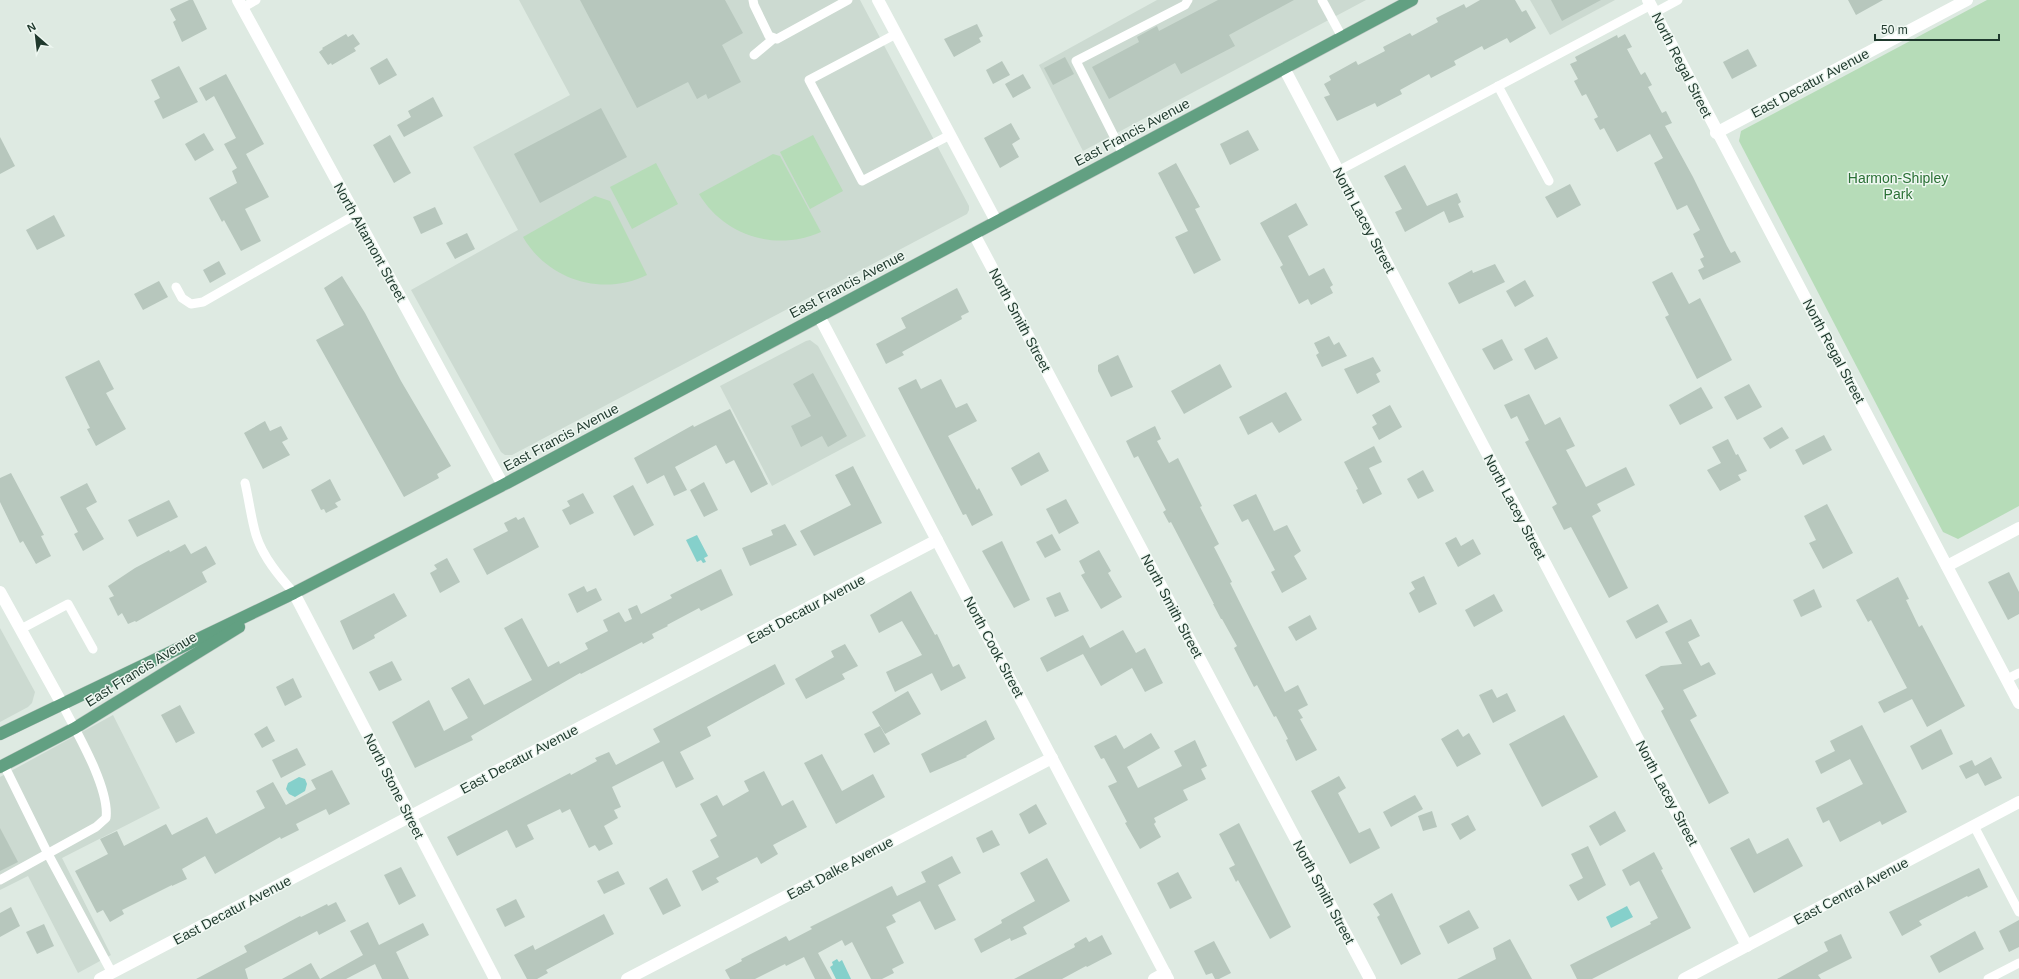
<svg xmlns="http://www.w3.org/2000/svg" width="2019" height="979" font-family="Arial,sans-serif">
<rect width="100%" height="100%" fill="#deeae2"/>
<g fill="#ccdad1">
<path d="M519,0H860L969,206V210L967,214L512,455H505L501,452L411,290L518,230L473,147L570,95Z"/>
<path d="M1157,0H1366L1083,151L1039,65Z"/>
<path d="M1530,0H1615L1550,35Z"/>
<path d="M810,340L818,346L866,436L772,486L720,386L806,341Z"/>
<path d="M0,628L35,692L32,703L28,707L0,722Z"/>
<path d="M113,715L160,808L62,858L111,955L78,973L28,876L0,890V777Z"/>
</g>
<g fill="#b6dcb8">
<path d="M1987,0H2019V506L1958,539L1943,532L1739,141L1741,131Z"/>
<path d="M813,135L843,191L810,209L780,152Z"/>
<path d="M773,154L780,156L821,232C776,252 724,236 699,194Z"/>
<path d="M656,163L678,204L632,229L610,187Z"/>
<path d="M595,196L610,201L647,275C602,297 548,280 523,237Z"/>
</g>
<g fill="#85d0cb">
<path d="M697,535L708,556L704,558L706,562L703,563L701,560L697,562L686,540Z"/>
<path d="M299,777L305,779L307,784L305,791L295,797L289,794L286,789L288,783Z"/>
<path d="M1627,906L1633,917L1611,928L1606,917Z"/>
<path d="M837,959L839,962L842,960L851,979H836L830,967L833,965L832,962Z"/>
</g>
<g fill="#b7c7bd">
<path d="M189,0H193L207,29L182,42L173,22L176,20L170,9Z"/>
<path d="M580,0H725L743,33L722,45L741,82L708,99L706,94L697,99L688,82L637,108Z"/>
<path d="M1218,0H1294L1229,35L1235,46L1181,74L1175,63L1109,99L1092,67L1139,42L1137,37L1157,26L1159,31Z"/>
<path d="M1480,0H1515L1522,12L1526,10L1536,28L1510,43L1507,38L1484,50L1482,46L1454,61L1456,65L1431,78L1429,74L1400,90L1402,94L1377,107L1375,103L1337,121L1324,97L1330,95L1324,84L1331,80L1329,76L1356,61L1358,65L1385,51L1383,47L1410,33L1412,36L1438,22L1436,18L1464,4L1466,8Z"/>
<path d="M1551,0H1601L1562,21Z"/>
<path d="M1848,0H1883L1856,15Z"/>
<path d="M977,24L983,36L979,38L981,42L954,57L944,39Z"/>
<path d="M346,34L348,37L353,34L360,44L354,48L356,51L332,65L331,63L328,65L319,52L323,49L322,48Z"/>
<path d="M1625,34L1632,47L1627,49L1641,75L1645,72L1652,85L1648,87L1662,113L1666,111L1672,123L1665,126L1693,177L1727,246L1731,253L1735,251L1741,262L1703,280L1698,270L1704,267L1700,259L1704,257L1693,234L1700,230L1687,205L1677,210L1654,163L1663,158L1650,134L1617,152L1604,128L1600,130L1594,119L1598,117L1586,94L1582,96L1574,81L1578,79L1570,64L1577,61L1575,57L1617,35L1618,38Z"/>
<path d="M1748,49L1757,66L1732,79L1723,62Z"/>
<path d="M1065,57L1074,74L1053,85L1044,68Z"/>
<path d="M387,58L397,75L379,85L370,68Z"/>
<path d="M1002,61L1010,75L993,84L986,70Z"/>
<path d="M179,66L198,102L163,119L154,101L160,98L151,80Z"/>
<path d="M226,74L264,144L246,154L269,197L245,209L261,241L241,251L224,220L222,222L209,198L237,183L232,171L237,168L224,144L236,138L214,96L206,101L199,88Z"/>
<path d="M1023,74L1031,88L1013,98L1005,84Z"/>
<path d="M433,97L443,116L404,137L397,125L411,117L408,111Z"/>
<path d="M601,108L627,157L540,203L514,154Z"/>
<path d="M1011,123L1020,139L1012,144L1019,157L1000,168L984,138Z"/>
<path d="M1248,130L1259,150L1230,165L1220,144Z"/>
<path d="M204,133L214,150L195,161L185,144Z"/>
<path d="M390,135L411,173L394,183L373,145Z"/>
<path d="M0,137L15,166L0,174Z"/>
<path d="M1176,163L1200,207L1195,209L1221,260L1194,274L1175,237L1188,231L1158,173Z"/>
<path d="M1405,165L1427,206L1457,193L1461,202L1458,204L1464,217L1449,223L1444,211L1405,232L1395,212L1402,209L1384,176Z"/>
<path d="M1570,184L1581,205L1557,218L1545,197Z"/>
<path d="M1296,203L1308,225L1288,236L1289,238L1309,276L1324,268L1333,285L1330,287L1333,293L1311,305L1308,299L1299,304L1280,267L1283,265L1260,223Z"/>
<path d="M435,207L443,224L421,234L413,217Z"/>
<path d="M54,215L65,236L37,250L26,230Z"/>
<path d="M467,233L475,249L455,259L446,243Z"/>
<path d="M219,261L226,274L210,283L203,270Z"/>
<path d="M1495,264L1505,282L1459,304L1448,283L1472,270L1473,273Z"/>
<path d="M1672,272L1689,304L1700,298L1732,360L1697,379L1665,317L1669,315L1652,282Z"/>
<path d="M342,276L365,313L401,381L451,466L437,474L439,478L404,497L316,340L344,325L324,288Z"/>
<path d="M1525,280L1534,296L1515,307L1506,291Z"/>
<path d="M159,281L168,297L143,310L134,294Z"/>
<path d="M957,288L969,312L961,316L962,319L902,352L904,355L886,364L876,344L906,328L901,318Z"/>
<path d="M1329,336L1334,345L1339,342L1347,356L1322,367L1316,355L1319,353L1314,343Z"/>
<path d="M1547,337L1558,358L1535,370L1524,349Z"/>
<path d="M1502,339L1513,360L1494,370L1482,349Z"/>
<path d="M1118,355L1133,387L1111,397L1098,371V365Z"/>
<path d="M1373,357L1381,371L1376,374L1380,382L1357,394L1344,369Z"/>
<path d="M99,360L114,389L106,393L126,429L96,446L87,429L90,428L65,377Z"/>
<path d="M1220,364L1232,387L1184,414L1171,391Z"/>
<path d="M813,373L847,436L828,447L822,436L801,447L791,426L811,416L793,384Z"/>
<path d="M916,379L921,389L941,379L956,408L967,403L977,421L948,436L977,490L979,488L993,515L972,526L966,514L963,515L898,388Z"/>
<path d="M1749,384L1762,407L1737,420L1724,397Z"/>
<path d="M1701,387L1713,408L1680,425L1669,405Z"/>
<path d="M1286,392L1302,420L1279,433L1272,422L1248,435L1239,417Z"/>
<path d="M1529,394L1545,425L1560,417L1575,446L1566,450L1586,487L1626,467L1635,485L1597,504L1601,511L1592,516L1628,588L1609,598L1571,527L1564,530L1552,507L1557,504L1525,442L1529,440L1517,416L1511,419L1504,405Z"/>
<path d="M1390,405L1402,427L1379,440L1372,427L1377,424L1372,415Z"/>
<path d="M730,409L768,484L751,493L734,460L726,464L716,445L675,467L687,490L674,496L664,475L647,484L634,458L693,425L694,427Z"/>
<path d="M265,421L270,431L281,426L288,439L282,442L290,455L263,469L244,433Z"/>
<path d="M1155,426L1161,439L1157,441L1169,463L1178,458L1202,506L1200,507L1219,544L1214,547L1232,582L1230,583L1285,692L1298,685L1308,705L1298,710L1303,718L1300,719L1317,750L1296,761L1286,740L1288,739L1276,716L1274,717L1257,685L1254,687L1234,648L1237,646L1222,619H1221L1213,604H1214L1171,522L1169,523L1163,512L1166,510L1138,456L1134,458L1126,441Z"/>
<path d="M1782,427L1789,438L1770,449L1763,438Z"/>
<path d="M1824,435L1832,450L1803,465L1795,450Z"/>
<path d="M1728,439L1736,455L1738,454L1747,471L1738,475L1741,480L1720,491L1707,470L1721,463L1712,447Z"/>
<path d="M1374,446L1382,462L1369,468L1382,494L1363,504L1356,490L1358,489L1344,462Z"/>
<path d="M1039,452L1049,471L1021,486L1011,468Z"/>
<path d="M853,466L882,523L814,556L800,531L851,505L835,475Z"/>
<path d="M1423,470L1434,491L1418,499L1407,479Z"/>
<path d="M11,473L44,535L41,536L51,556L36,564L23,541L20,543L0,502V478Z"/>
<path d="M330,479L341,500L335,503L338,507L326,513L324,509L321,510L311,490Z"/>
<path d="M704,482L718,510L704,517L690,490Z"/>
<path d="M87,483L97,502L86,508L104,539L83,551L74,534L78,532L60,497Z"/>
<path d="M633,485L654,525L634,536L613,496Z"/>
<path d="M583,493L594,513L570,525L562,510L570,506L567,501Z"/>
<path d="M1256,494L1274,531L1287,525L1301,551L1294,556L1307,579L1282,593L1271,572L1275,570L1248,519L1242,522L1233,505Z"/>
<path d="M1066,499L1079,523L1059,534L1046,509Z"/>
<path d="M169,500L178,517L137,537L128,520Z"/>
<path d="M1827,504L1853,553L1823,569L1809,543L1816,540L1804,516Z"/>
<path d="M516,517L518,520L524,517L539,547L487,575L473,549L508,531L504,523Z"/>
<path d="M785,524L797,545L750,566L742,548L773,535L771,530Z"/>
<path d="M1052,534L1061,550L1045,558L1036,542Z"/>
<path d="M1456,537L1461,546L1473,539L1481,554L1458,567L1445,543Z"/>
<path d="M1002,541L1030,600L1014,608L982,551Z"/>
<path d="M185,544L191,554L206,546L216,564L202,572L207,582L136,622L135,621L128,624L122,613L118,616L109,598L114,596L108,586L135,568L169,550L170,552Z"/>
<path d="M1099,550L1111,571L1108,573L1122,597L1101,609L1081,575L1085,573L1079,561Z"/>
<path d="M447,558L460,582L440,593L430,573L437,569L434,565Z"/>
<path d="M721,569L733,595L701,611L699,608L667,625L668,626L652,634L654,638L643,644L642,642L581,674L580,673L471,736L473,740L415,768L392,722L429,700L444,731L468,718L451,688L469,678L484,705L532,680L504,628L522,618L548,667L559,661L560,664L588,649L585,643L608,631L603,620L619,612L625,622L632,619L628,609L637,605L641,614L672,598L670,595Z"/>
<path d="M2009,572L2019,592V614L2008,620L1988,582Z"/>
<path d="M1424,576L1437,604L1419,613L1409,593L1415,589L1411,582Z"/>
<path d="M1898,577L1909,599L1906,600L1919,627L1922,625L1965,706L1927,727L1912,699L1884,713L1878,702L1907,688L1871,620L1868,622L1856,600Z"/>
<path d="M584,586L587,592L596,588L602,600L577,613L568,594Z"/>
<path d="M1814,589L1822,607L1801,617L1793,600Z"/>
<path d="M911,591L935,635L937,634L953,667L959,664L966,678L941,691L932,673L895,692L886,672L922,655L902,621L879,633L870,615Z"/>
<path d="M1060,592L1069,611L1055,617L1046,598Z"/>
<path d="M394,593L407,616L374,635L375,638L353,650L340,621Z"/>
<path d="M1494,594L1503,611L1474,627L1465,610Z"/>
<path d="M1658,604L1668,622L1636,639L1626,621Z"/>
<path d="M1310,615L1317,629L1296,641L1288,627Z"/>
<path d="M1691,619L1700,636L1688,642L1701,666L1709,662L1716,674L1683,690L1697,716L1690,720L1729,793L1709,804L1661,711L1664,709L1645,675L1661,666L1682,664L1665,632Z"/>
<path d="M1123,630L1136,653L1145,648L1163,683L1145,692L1132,668L1101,686L1083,654L1047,672L1040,658L1083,635L1090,648Z"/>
<path d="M845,644L858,666L842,674L845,679L806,699L795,679L834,657L831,651Z"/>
<path d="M392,661L402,680L379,691L369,672Z"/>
<path d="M775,664L785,684L707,727L711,736L680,752L694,779L676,788L663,761L612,787L621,807L614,810L618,818L604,826L613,844L599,851L595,845L589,848L570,809L562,813L560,809L527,825L534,839L516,848L507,830L457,856L447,837L570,773L571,775L597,761L595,758L609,752L616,765L660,742L653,729Z"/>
<path d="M293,678L302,697L285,706L276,687Z"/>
<path d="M1492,689L1497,698L1507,693L1516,711L1493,723L1479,695Z"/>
<path d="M908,691L921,714L885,734L872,712Z"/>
<path d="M180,705L195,733L176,743L161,715Z"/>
<path d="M1564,715L1598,777L1542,807L1509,744Z"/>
<path d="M986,720L995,739L966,756L967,757L930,773L921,754Z"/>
<path d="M1862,725L1907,812L1882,825L1880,821L1840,842L1829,820L1823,823L1816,808L1863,784L1850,759L1821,774L1815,761L1835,751L1830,741Z"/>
<path d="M267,726L275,741L262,748L254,734Z"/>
<path d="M880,726L890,744L874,753L864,734Z"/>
<path d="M1458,729L1463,737L1469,733L1481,754L1457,767L1441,739Z"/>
<path d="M1941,729L1953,754L1922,770L1910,746Z"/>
<path d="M1151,733L1160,748L1127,767L1138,788L1182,766L1174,751L1195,740L1207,766L1201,769L1206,779L1183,790L1188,800L1154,818L1156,822L1154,824L1161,837L1140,849L1125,823L1127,822L1108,786L1117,782L1104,758L1101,759L1094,746L1116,735L1124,749Z"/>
<path d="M297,748L306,765L281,778L272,760Z"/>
<path d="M822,754L842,791L873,774L885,797L836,824L804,763Z"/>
<path d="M1991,757L2002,778L1985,786L1978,773L1966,779L1959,766L1972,760L1975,766Z"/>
<path d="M332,770L350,804L329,815L326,809L296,824L299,830L281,839L280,837L215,874L205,856L182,869L187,879L172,886V885L122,910L124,914L110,922L103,910L97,913L75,871L108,854L100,839L117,831L124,846L166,824L172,835L207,817L216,834L265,808L256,791L273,782L286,805L316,789L311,780Z"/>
<path d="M764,771L782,806L793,800L807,827L773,845L778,854L761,864L757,857L716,878L719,882L702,891L692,871L719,857L710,840L717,836L700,804L717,795L723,806L749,791L744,781Z"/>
<path d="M1339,776L1346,788L1338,793L1359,833L1370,828L1380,848L1350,864L1311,791Z"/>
<path d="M1415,795L1423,809L1391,827L1383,812Z"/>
<path d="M1036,804L1047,824L1029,834L1019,814Z"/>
<path d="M1432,811L1437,827L1423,831L1418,816Z"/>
<path d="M1615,811L1626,831L1600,846L1589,826Z"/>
<path d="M1468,815L1476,830L1460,840L1451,824Z"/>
<path d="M1239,823L1291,927L1270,939L1238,880L1236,882L1229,868L1235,865L1219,834Z"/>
<path d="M0,828L18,862L0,871Z"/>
<path d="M992,830L1000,845L983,853L976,838Z"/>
<path d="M1749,838L1757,854L1788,838L1803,866L1754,893L1730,848Z"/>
<path d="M1588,846L1606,885L1578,901L1569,885L1583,878L1571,854Z"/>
<path d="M1654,852L1663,869L1661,870L1691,928L1592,979H1577L1570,965L1651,924L1650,922L1658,918L1639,881L1630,886L1622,870Z"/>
<path d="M952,856L961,873L938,885L956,920L935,930L920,901L892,915L896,922L886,927L904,963L892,969L894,973L882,979H871L852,942L845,946L842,940L818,953L832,979H815L804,957L786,966L785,964L755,979H730L725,970L742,961L741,959L786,936L789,941L812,929L810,927L892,886L897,896L926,882L921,872Z"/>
<path d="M1047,858L1070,901L1023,927L1027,934L1011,941L1010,938L981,953L974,939L1002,923L1001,920L1035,901L1020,873Z"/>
<path d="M401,867L416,896L399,905L384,875Z"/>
<path d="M1979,868L1988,887L1968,897L1967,896L1919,921L1922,925L1902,936L1889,912Z"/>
<path d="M618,871L625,884L604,894L597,881Z"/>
<path d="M1178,872L1192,898L1170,909L1157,883Z"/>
<path d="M667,878L681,906L663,915L649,888Z"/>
<path d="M1392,893L1421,954L1401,965L1377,917L1380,915L1373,904Z"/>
<path d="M516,899L525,917L505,927L496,909Z"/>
<path d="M336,902L346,921L319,935L317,931L245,969L248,979H196L247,952L244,946L300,916L301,917L327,904L328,906Z"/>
<path d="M11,907L20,926L0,937V913Z"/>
<path d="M1469,910L1479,928L1448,944L1439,926Z"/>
<path d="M604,914L614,934L546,970L548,973L537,979H527L514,955L533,945L535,950Z"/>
<path d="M2019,920V947L2009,952L1999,931Z"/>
<path d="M368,922L379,945L423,923L429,935L396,952L409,979H382L375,964L346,979H282L311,963L320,979L363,955L350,931Z"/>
<path d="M44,924L54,946L37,954L26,932Z"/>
<path d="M1975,931L1984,949L1939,973L1930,956Z"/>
<path d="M1841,934L1852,958L1818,975L1821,979H1777L1828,951L1824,942Z"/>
<path d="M1102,935L1112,954L1087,967L1086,966L1062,979H1014L1075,947L1074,944L1086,937L1089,942Z"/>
<path d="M1510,939L1532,979H1457L1496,959L1493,948Z"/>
<path d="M1214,941L1231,973L1219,979H1215L1212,973L1206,975L1194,951Z"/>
</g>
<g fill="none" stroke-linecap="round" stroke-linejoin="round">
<g stroke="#bcc4c0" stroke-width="13">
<g id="primary">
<path d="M0,734L294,593L503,485L1412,0"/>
<path d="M0,767L75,728L239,627"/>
</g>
</g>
<g stroke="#fff" stroke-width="9">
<path d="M753,0L754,5L769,36L777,39L848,0"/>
<path d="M1322,0L1342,37"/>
<path d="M242,8L256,0"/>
<path d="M1654,13L1678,0"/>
<path d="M896,34L809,80L862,181L950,135"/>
<path d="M754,55L773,39"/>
<path d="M1498,86L1549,181"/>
<path d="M1123,154L1076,61L1185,5L1188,0"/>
<path d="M1338,171L1651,5"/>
<path d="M176,287L182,298L191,304L203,302L355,215"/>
<path d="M245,483C249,500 251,518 256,535C263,557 279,576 294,593"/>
<path d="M21,629L68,604L93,649"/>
<path d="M2007,679L2019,673"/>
<path d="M4,765L48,854L112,973"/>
<path d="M1974,826L2019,912"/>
<path d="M0,880L96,827L106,818C110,788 76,731 62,704"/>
<path d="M1988,979L2019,963"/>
</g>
<g stroke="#fff" stroke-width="12">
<path d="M238,0L503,485"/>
<path d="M878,0L996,221"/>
<path d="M1648,0L2019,703"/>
<path d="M1284,68L1747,946"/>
<path d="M1716,133L1967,0"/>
<path d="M974,234L1370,979"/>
<path d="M819,316L1168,979"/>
<path d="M1947,566L2019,528"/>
<path d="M0,592L62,704"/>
<path d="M294,593L495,979"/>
<path d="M100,979L937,540"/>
<path d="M627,979L1052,758"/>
<path d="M1154,979L1165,973"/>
<path d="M1684,979L2019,802"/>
</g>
<use href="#primary" stroke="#62a082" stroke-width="12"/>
</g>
<g text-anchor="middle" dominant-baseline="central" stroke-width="3" stroke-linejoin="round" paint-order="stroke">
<g font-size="14" fill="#1f392d" stroke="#eef7f1">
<text transform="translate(1682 65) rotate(63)">North Regal Street</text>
<text transform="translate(1810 83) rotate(-28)">East Decatur Avenue</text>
<text transform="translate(1132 132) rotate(-28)">East Francis Avenue</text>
<text transform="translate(1364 220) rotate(62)">North Lacey Street</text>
<text transform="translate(370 242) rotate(61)">North Altamont Street</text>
<text transform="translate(847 284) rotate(-28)">East Francis Avenue</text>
<text transform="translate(1020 320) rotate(62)">North Smith Street</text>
<text transform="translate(1834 351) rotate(62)">North Regal Street</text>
<text transform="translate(561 437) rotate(-28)">East Francis Avenue</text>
<text transform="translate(1515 507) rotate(62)">North Lacey Street</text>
<text transform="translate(1172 606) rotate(62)">North Smith Street</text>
<text transform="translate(806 609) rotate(-28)">East Decatur Avenue</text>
<text transform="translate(994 647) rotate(62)">North Cook Street</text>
<text transform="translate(141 669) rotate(-32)">East Francis Avenue</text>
<text transform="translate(519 759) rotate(-28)">East Decatur Avenue</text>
<text transform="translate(394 786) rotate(63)">North Stone Street</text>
<text transform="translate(1667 793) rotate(62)">North Lacey Street</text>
<text transform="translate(840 868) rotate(-28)">East Dalke Avenue</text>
<text transform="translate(1851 891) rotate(-28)">East Central Avenue</text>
<text transform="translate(1324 892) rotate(62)">North Smith Street</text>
<text transform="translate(232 910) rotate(-28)">East Decatur Avenue</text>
</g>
<g font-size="14" fill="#2a7035" stroke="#eef7f1">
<text x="1898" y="178">Harmon-Shipley<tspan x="1898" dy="16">Park</tspan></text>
</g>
</g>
<g transform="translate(36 36) rotate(332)" stroke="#eef7f1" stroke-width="3" paint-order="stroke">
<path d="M0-3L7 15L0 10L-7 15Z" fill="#1f392d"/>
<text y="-6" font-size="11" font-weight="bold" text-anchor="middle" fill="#1f392d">N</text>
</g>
<path d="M1875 34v6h124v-6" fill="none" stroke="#1f392d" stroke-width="2"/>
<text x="1881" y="34" font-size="12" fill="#1f392d" stroke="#eef7f1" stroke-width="3" paint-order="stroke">50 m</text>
</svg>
